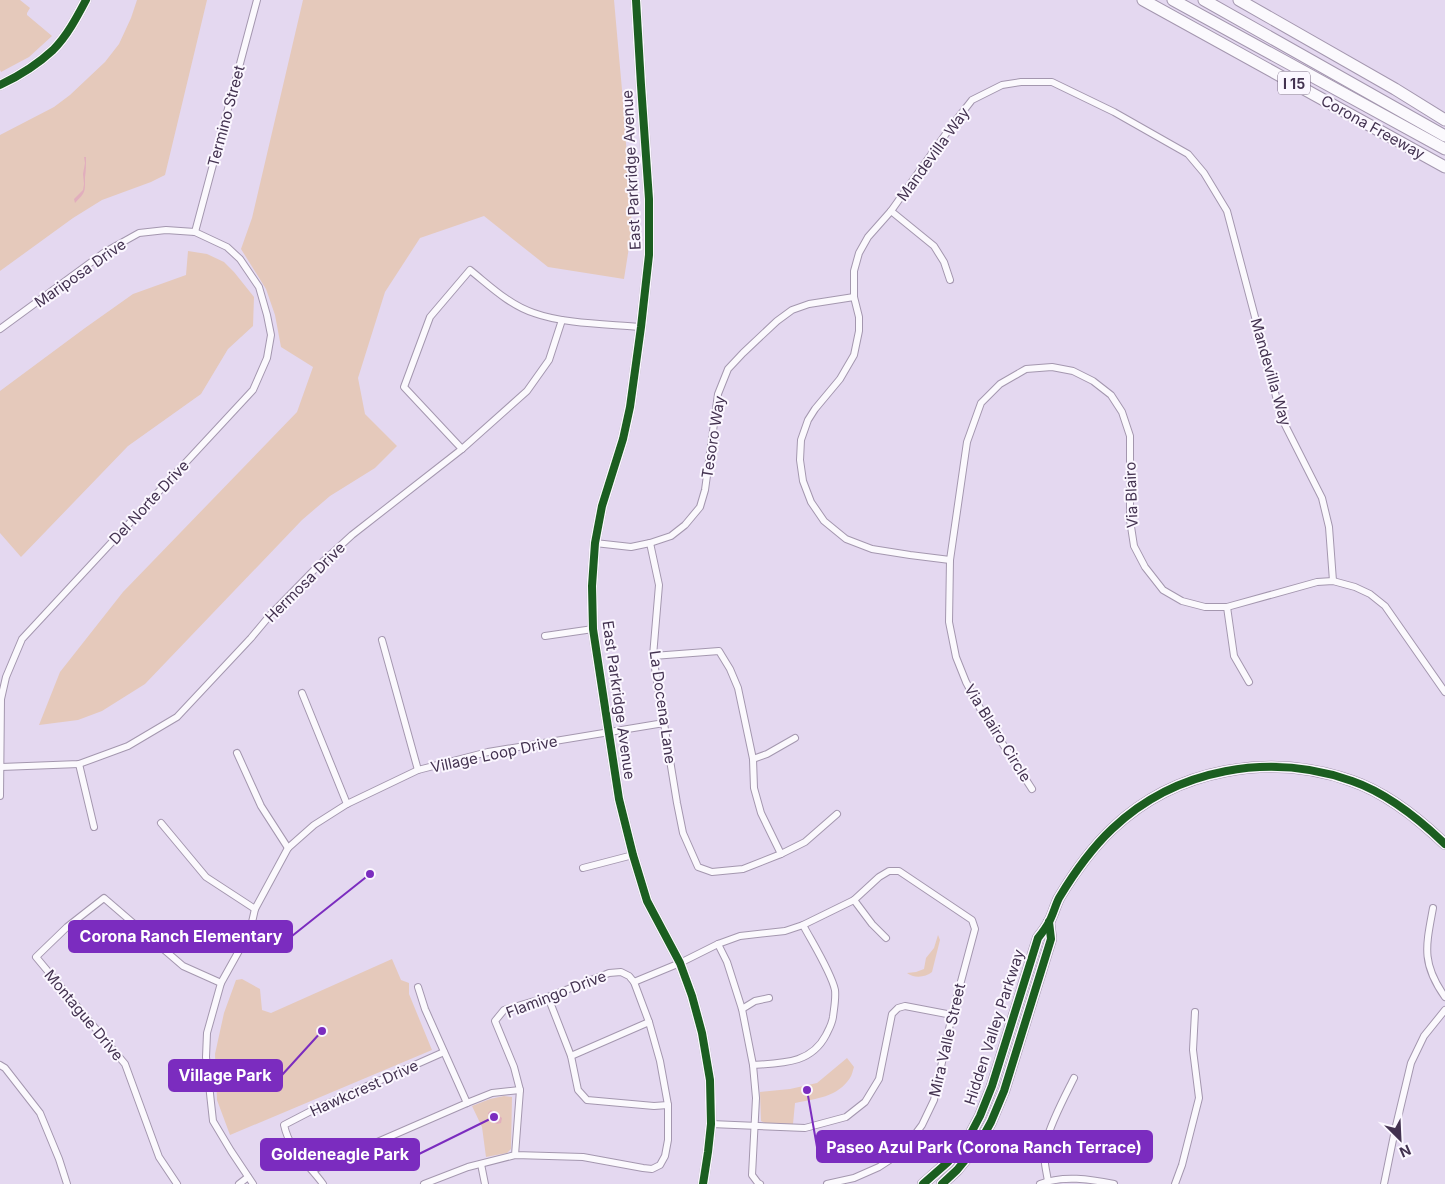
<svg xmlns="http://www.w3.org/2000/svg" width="1445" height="1184" font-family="Inter,sans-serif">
<rect width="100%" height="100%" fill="#e4d8f0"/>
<g fill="#e5c9bb">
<path d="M0,0H20L30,8L27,13V15L52,36L29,57L1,72L0,70Z"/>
<path d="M137,0H207L165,175L151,182L102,200L73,218L0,271V135L54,107L70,95L105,62L119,44L131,18Z"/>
<path d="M303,0H614L623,101L632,228L624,279L548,267L484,216L420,238L385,292L358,378L365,414L397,446L375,468L330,496L302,520L145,684L102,711L78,720L39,725L60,672L123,592L297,412L313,367L281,347L275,315L266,289L241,249L252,218Z"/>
<path d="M188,251L207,254L224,262L234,272L254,297L253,326L228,349L201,394L128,446L21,557L0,533V391L85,328L133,294L186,275Z"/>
<path d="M938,935L940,940L932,972C925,978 913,978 907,973L916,972L924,969L926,958L934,948Z"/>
<path d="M392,959L401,980L409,983V994L432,1050L230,1135L217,1100L215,1054L224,1013L236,980L242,979L260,989L262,1010L271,1013Z"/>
<path d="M847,1058L854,1067C853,1070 852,1075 850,1078C838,1097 815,1099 795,1103L793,1124L765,1123L761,1121L760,1092L790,1089L817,1083Z"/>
<path d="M504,1096L512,1097L511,1149L507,1153L486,1157L482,1127L472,1106L490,1099Z"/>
</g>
<g fill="#e1aebd">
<path d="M84,157H86C86,164 86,171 85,177C85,192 86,192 75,203L74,199L83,190L84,184L83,174L85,163Z"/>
<path d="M491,1110L502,1118L501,1123L497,1124L491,1121L488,1113Z"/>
</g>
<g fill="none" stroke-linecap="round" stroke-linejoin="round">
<g stroke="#a497af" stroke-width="8">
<g id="street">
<path d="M891,211L934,246L944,262L950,280"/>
<path d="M195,232L257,0"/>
<path d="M0,329L105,252L139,233L166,230L195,232L227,247L240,259L259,287L267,315L271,335L267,358L253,390L22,639L6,677L1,699L0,796"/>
<path d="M462,449L404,387L430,317L470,270C489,285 509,305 534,313C564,324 609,324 641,327"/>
<path d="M595,543L631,547L650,543L671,536L685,525L700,507L705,490L718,394L728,369L743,353L777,321L792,310L809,304L854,297"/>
<path d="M650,543L659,585L653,656L677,803L683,833L698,867L712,872L743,869L781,854L805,842L837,814"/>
<path d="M950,560L910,555L872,549L846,539L824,521L811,502L803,481L800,460L801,440L808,420L815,409L840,379L854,355L859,331V317L854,297V271L859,253L868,237L891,211L950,128L972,100L1002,85L1021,82H1052L1114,112L1188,154L1204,173L1227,211L1282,419L1322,498L1329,527L1333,581"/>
<path d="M1227,607L1234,656L1249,682"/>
<path d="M545,636L593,629"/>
<path d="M382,640L418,770"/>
<path d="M653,656L719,651L730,669L738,688L753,759L754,788L761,813L781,854"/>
<path d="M302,693L347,804"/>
<path d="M237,753L261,806L288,848"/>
<path d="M753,759L767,754L795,738"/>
<path d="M79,764L94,827"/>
<path d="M1,767L79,764L128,746L177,717L251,638L271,614L316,568L352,535L462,449L527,391L549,360L562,320"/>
<path d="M1032,789L982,712L966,682L956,657L949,622L950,560L967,442L981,403L1000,384L1026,369L1052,367L1073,371L1093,381L1111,395L1122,412L1130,436V520L1134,546L1145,567L1163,590L1182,601L1205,607H1227L1317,582L1333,581L1355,587L1370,594L1385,606L1445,692"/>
<path d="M161,823L206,877L255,909"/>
<path d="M583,868L633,855"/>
<path d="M854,900L872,924L886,938"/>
<path d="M1433,908C1426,946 1421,963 1445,997"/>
<path d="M718,944L727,962L742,1009L753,1065L756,1098L752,1175L758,1183L760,1184"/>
<path d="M634,982L680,963L718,944L740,936L785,931L803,925L854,900L879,877L889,871H899L972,920L975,929L952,1015L934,1100L922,1125L902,1152L879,1167L854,1178L827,1184"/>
<path d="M418,987L425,1009L467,1103"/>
<path d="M548,997L571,1056L578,1090L587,1100L654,1106L668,1105"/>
<path d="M742,1009L755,1001L769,998"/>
<path d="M571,1056L649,1022"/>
<path d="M0,1065L5,1068L40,1113L59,1159L67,1184"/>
<path d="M753,1065C782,1063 811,1064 826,1035C829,1029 832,1024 833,1017C834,1008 836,999 835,990C831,972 812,942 803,925"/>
<path d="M711,1124L805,1128L846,1117L865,1102L879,1079L892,1014L898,1008L905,1006L952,1015"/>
<path d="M481,1164L485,1184"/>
<path d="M313,1170L467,1103L492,1093L520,1090"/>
<path d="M1048,1181C1046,1169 1042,1155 1046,1142C1051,1122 1064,1098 1074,1078"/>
<path d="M177,1184L159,1157L125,1064L36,957L67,927L104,898L183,966L221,983"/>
<path d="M239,1184L248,1177"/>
<path d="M253,1184L231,1151L213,1121L206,1057L207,1033L221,983L250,931L255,909L288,848L314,825L347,804L418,770L488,752L664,723"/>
<path d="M323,1184C308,1163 290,1152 284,1125L311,1111L444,1052"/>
<path d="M424,1184L468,1167L515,1155L583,1157L643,1168L652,1169L660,1165L665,1156L668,1140V1105L660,1061L649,1022L634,982L629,976L621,972L609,973L548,997L504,1010L495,1021L514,1067L520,1090L515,1155"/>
<path d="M1040,1184C1063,1175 1090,1179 1114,1184"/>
<path d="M1175,1184L1182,1165L1199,1098L1193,1050L1195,1012"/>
<path d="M1384,1184L1395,1130L1411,1063L1424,1036L1445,1010"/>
</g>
</g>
<g stroke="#a497af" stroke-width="11">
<g id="secondary">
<path d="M636,0L641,85L649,199V255L641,327L630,407L623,439L602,506L595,543L592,586L593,629L619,799L633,855L647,901L680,963L692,996L702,1033L710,1080L711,1124L708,1152L703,1184"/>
<path d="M0,85C19,76 38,64 53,50C67,36 77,17 86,0"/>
</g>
</g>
<g stroke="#a497af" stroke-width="12">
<g id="primary">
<path d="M923,1184L948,1162L970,1135L980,1116L992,1086L1038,938C1042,933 1046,928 1049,922C1053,915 1055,906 1059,898C1074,873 1091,849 1112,829C1176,768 1270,752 1352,781C1387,793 1418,818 1445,844"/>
<path d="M942,1184L957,1170L980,1142L991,1122L1004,1091L1051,939L1049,922"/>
</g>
</g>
<g stroke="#a497af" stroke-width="13">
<g id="highway">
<path d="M1143,0L1445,167"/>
<path d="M1173,0L1445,149"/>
<path d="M1204,0L1445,136"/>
<path d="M1239,0L1395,89L1445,120"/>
</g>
</g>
<use href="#street" stroke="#fbf9fd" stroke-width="6"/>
<use href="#secondary" stroke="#fbf9fd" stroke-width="9"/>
<use href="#primary" stroke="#fbf9fd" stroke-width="10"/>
<use href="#highway" stroke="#fbf9fd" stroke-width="11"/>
<g stroke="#fbf7ff" stroke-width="11">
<g id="cycleway">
<path d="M636,0L641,85L649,199V255L641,327L630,407L623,439L602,506L595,543L592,586L593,629L619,799L633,855L647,901L680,963L692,996L702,1033L710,1080L711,1124L708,1152L703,1184"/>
<path d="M0,85C19,76 38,64 53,50C67,36 77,17 86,0"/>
<path d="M923,1184L948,1162L970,1135L980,1116L992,1086L1038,938C1042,933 1046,928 1049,922C1053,915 1055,906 1059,898C1074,873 1091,849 1112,829C1176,768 1270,752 1352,781C1387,793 1418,818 1445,844"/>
<path d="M942,1184L957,1170L980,1142L991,1122L1004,1091L1051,939L1049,922"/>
</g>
</g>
<use href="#cycleway" stroke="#1b5e20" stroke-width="8"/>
</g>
<g text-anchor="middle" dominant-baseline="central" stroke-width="4" stroke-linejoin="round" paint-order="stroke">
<rect fill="#fbf7ff" stroke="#7a6d84" stroke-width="1" x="1278" y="71.5" width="32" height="23" rx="4"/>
<g font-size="14" font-weight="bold" fill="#433250">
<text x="1294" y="83">I 15</text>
</g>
<g font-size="15" fill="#433250" stroke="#fbf7ff">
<text transform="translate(226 116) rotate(-75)">Termino Street</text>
<text transform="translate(1373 127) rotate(29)">Corona Freeway</text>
<text transform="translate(933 154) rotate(-54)">Mandevilla Way</text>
<text transform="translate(631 170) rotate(-93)">East Parkridge Avenue</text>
<text transform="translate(80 273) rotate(-35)">Mariposa Drive</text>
<text transform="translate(1271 372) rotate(74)">Mandevilla Way</text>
<text transform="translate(713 437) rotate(-81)">Tesoro Way</text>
<text transform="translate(1131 495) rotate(-92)">Via Blairo</text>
<text transform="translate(149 502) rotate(-47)">Del Norte Drive</text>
<text transform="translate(305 582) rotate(-45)">Hermosa Drive</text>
<text transform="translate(619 700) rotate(82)">East Parkridge Avenue</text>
<text transform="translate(663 707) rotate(82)">La Docena Lane</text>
<text transform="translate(998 733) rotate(58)">Via Blairo Circle</text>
<text transform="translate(494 754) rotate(-12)">Village Loop Drive</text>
<text transform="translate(556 994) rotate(-21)">Flamingo Drive</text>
<text transform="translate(84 1015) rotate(50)">Montague Drive</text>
<text transform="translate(994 1027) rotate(-72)">Hidden Valley Parkway</text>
<text transform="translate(947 1040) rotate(-77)">Mira Valle Street</text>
<text transform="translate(364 1088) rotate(-24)">Hawkcrest Drive</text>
</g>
</g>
<path fill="none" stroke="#7b2cbf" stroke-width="2" d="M370 874L292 936M322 1031L282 1075M807 1090L817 1147M494 1117L419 1154"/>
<g fill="#7b2cbf" stroke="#fbf7ff" stroke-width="2">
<circle cx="370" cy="874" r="5"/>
<circle cx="322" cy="1031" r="5"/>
<circle cx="807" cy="1090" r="5"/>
<circle cx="494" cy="1117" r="5"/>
</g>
<g fill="#7b2cbf" stroke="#7b2cbf" stroke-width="2">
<rect x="69" y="921" width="223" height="31" rx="5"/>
<rect x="169" y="1060" width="113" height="31" rx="5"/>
<rect x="817" y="1131" width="335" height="31" rx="5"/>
<rect x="261" y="1139" width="158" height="31" rx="5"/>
</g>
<g font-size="16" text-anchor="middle" font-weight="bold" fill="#fff">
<text x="181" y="942">Corona Ranch Elementary</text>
<text x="225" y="1081">Village Park</text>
<text x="984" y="1153">Paseo Azul Park (Corona Ranch Terrace)</text>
<text x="340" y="1160">Goldeneagle Park</text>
</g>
<g transform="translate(1400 1139) rotate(156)" stroke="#fbf7ff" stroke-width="4" paint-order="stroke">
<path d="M0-4L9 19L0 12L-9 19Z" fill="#433250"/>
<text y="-8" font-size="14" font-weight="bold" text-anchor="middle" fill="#433250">N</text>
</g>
</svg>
